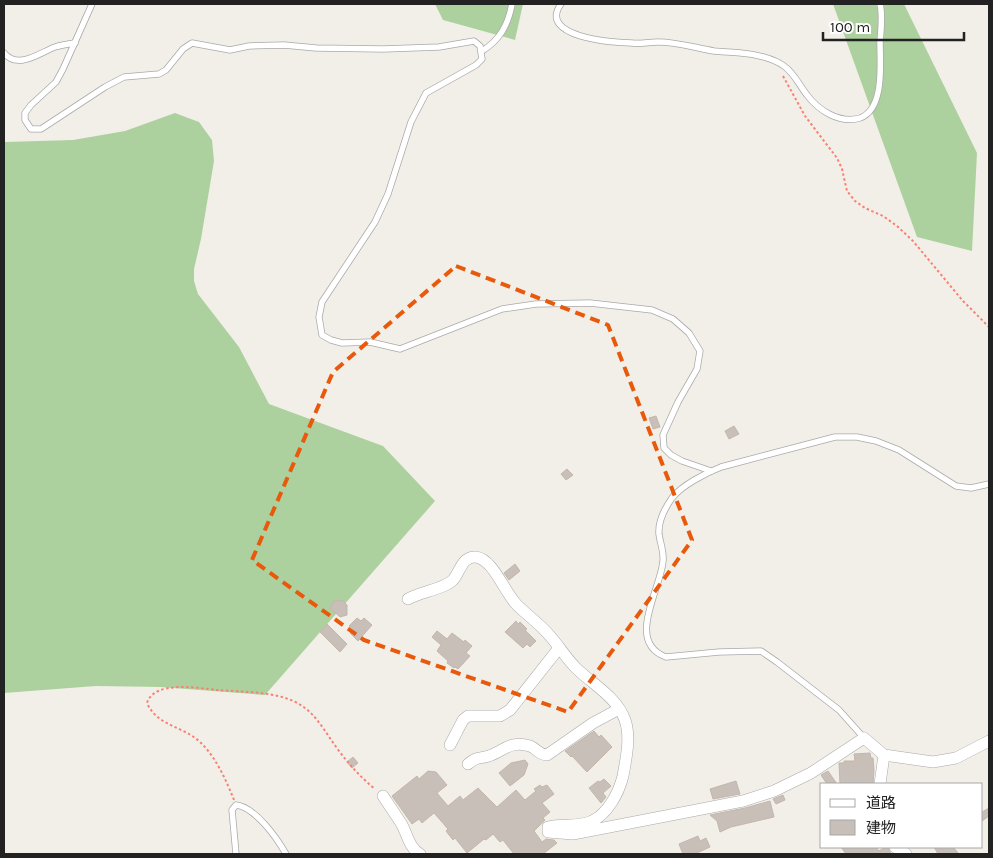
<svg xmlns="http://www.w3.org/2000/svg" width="993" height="858" font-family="Karla,'Noto Sans JP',sans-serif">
<rect width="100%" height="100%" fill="#f2efe9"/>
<g fill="#add19e">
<path d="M435,4H523L515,40L443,20Z"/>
<path d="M833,4H904L977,153L972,251L917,237Z"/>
<path d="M175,113L199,122L212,140L214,161L201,239L194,269V281L198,294L239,347L269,404L383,446L435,501L265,695L160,687L96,686L4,693V142L73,140L125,131Z"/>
</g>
<g fill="#c7bfb8" stroke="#c4b6ab">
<path d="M656,416L660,427L653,429L649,418Z"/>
<path d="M734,426L739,434L729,439L725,431Z"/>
<path d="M567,469L573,475L566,480L561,474Z"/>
<path d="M515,564L520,571L509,580L504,573Z"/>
<path d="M338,600L343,601L347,605V615L340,617L330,608L333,602Z"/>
<path d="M357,618L361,621L364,618L372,625L358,641L350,633L354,630L349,626Z"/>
<path d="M516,621L518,624L520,622L527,629L525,630L536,641L530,647L527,644L523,648L505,632Z"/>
<path d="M327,624L347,644L340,652L320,632Z"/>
<path d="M437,631L447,639L452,633L464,642L465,640L472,646L466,653L470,656L458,669L455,667L454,668L447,663L448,661L437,651L441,645L432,637Z"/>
<path d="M594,731L599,737L601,735L612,747L587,772L572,756L571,757L565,751Z"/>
<path d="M870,753L871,758H873L874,770L873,784H840L839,763H844V761H855L854,754Z"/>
<path d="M353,757L358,763L352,768L347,762Z"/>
<path d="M525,760L528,764L524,775L510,786L499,773L511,763Z"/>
<path d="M428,771L436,772L447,785L437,793L448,806L460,796L463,800L478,788L497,807L516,790L525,800L536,791L534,789L540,785L542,787L547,785L554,794L542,803L550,812L543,818L545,820L534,831L542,842L546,839L554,840L557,843L543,854H514L503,840L500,842L493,834L486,840L484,839L467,853L455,838L453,840L446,831L448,829L434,813L422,823L419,819L412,824L392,796L417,776L419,779Z"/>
<path d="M828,771L837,784H827L821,775Z"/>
<path d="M604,779L611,786L603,793L606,797L601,803L589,788L598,781L600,782Z"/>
<path d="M736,781L740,794L713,799L710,789Z"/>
<path d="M783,795L785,800L776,804L773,799Z"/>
<path d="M770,801L774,817L731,827L720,832L717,821L710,815L745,808Z"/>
<path d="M989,808V816L982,821V812Z"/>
<path d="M698,836L700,841L706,838L710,847L697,853L683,854L679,844Z"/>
<path d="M841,847H876L879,851L885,847H888L891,854H846Z"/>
<path d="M934,847H953L959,854H938Z"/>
</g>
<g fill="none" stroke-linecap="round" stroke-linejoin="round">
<g stroke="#a9a9a9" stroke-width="7">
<g id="service">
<path d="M92,4L63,69L56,82L31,105L25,113V120L31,129H41L105,87L124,77L159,74L166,70L183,49L192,43L230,50L249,46L284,45L316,48L383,49L439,47L474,41L480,46L482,59L476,65L426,93L411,122L388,194L375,222L322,302L319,317L322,335L331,340L342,343L370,342L400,349L502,309L536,304L590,303L652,310L673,319L689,333L700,351L697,369L678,402L663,435L664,448L671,455L682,461L711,471"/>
<path d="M561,4C537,37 613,43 632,43C640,44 649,42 658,42C677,42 696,48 714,51C723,52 732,52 741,53C754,54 773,58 784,66C795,74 799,85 807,95C819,111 840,124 860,118C885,109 880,63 880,42C881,29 883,16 880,4"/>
<path d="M482,51C500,40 508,25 512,4"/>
<path d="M4,53C18,70 39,53 55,47C61,45 68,44 75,43"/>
<path d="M864,738L839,710L777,662L761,651L719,652L666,657C625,642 661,589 663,561C664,551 660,543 659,534C658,522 665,508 672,498C682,485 706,473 721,467L835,437H857L876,441L899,450L956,486L971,488L989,484"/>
<path d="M236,854L232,810L236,805C255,807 277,838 286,854"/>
</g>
</g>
<g stroke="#a9a9a9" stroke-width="12">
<g id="minor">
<path d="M408,599C420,592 444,589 453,580C460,572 462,556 476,557C494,560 504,592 517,605C527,615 540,624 550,636C559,646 566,658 576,668C592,684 617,697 625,720C631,737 626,759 623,776C619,792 608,814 592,821C578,828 562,823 548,827V832L573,834L743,801L774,791L811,773L864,738L884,755L880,784"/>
<path d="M450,745L463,720L468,716H500L510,710L559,648"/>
<path d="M884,755L933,762L956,758L989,741"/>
<path d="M468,764C477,756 480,759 489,756C505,750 511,740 530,746C537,749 538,754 547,755L593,723L619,709"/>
<path d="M383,796C389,805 395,814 401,823C407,833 409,848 420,854"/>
<path d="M895,847L906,854"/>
</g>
</g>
<g stroke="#fa8072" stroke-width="2" stroke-dasharray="2.5 2.5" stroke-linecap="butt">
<path d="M783,76L805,116L837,158L842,169L847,191L855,201L865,208L883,216L897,226L913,241L963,301L989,327"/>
<path d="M234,800C226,780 216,757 200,742C183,726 157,726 147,703C154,680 199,688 217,690C242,692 277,691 299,704C315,713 324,730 334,744C346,761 359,776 375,789"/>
</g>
<use href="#service" stroke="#fff" stroke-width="5.5"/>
<use href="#minor" stroke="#fff" stroke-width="11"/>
</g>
<path fill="none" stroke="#e8590c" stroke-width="4" stroke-dasharray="10 6" stroke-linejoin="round" d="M456,266L608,325L692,540L568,712L364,640L252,560L333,372Z"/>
<rect width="993" height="858" fill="none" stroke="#222222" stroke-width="10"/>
<rect x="820" y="783" width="162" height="65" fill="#ffffff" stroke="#a7a7a7"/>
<rect x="830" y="799" width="25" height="8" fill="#ffffff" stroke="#a7a7a7"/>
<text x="866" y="808" font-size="15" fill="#222222">道路</text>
<rect x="830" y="820" width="25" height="15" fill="#c7bfb8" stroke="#a7a7a7"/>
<text x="866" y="833" font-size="15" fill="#222222">建物</text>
<path d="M823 32v8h141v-8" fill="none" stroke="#222222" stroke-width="2.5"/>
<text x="830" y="32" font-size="15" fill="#222222" stroke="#ffffff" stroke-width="4" paint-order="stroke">100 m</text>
</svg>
